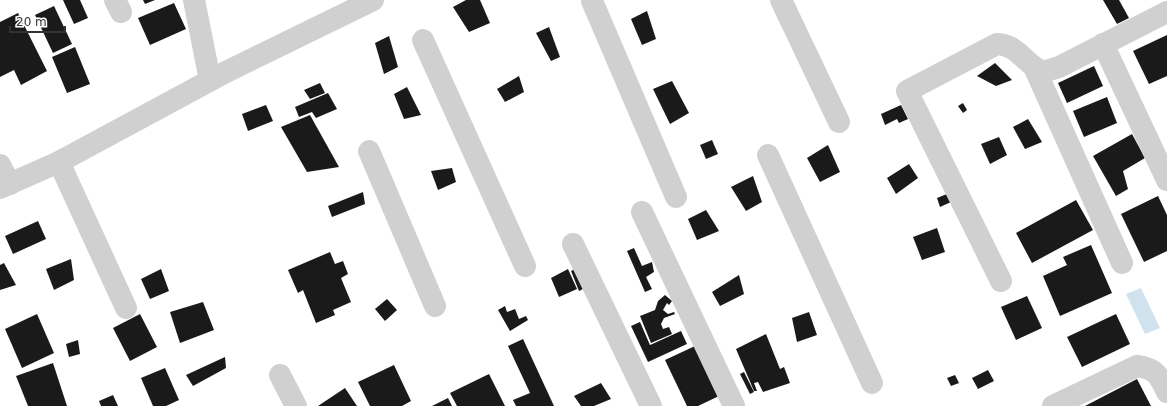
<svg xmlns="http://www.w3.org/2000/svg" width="1167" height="406" font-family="'DejaVu Sans',sans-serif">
<rect width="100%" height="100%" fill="#fff"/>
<path fill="#cfe2ee" d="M1141,288L1160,328L1145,334L1126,294Z"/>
<g fill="#1a1a1a">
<path d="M63,0H80L88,18L74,24Z"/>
<path d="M143,0H155L145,4Z"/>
<path d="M466,0H480L490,23L469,32L453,7Z"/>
<path d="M1103,0H1119L1129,18L1117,24Z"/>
<path d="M174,3L186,29L150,45L138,18Z"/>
<path d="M54,6L72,44L53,53L35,15Z"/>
<path d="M647,11L656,39L642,45L631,19Z"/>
<path d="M18,13L47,71L21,85L14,70L0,77V22Z"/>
<path d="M549,27L560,57L551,61L536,33Z"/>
<path d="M1167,35V76L1149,84L1133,51Z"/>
<path d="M389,36L398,67L384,74L375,43Z"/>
<path d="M75,47L90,84L67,93L52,57Z"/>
<path d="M995,63L1012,80L996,86L977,76Z"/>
<path d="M1094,66L1103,86L1067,103L1058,83Z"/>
<path d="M519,76L524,92L505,102L497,89Z"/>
<path d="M672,81L689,113L670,124L653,89Z"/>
<path d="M320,83L325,93L310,99L304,90Z"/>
<path d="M407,87L421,115L404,119L394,94Z"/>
<path d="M328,93L337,109L316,118L312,112L299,117L295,107Z"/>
<path d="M1107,97L1117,123L1084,137L1073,111Z"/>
<path d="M963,103L967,110L963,113L958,106Z"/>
<path d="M266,105L273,121L248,131L242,114Z"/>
<path d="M901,105L908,119L899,123L897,119L885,125L881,114Z"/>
<path d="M310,115L339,167L307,172L281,127Z"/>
<path d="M1028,119L1042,142L1025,149L1013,127Z"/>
<path d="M1132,134L1145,158L1123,171L1128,189L1116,196L1093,156Z"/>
<path d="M999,137L1007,155L990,164L981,144Z"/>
<path d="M712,140L718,154L706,159L700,145Z"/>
<path d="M828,145L840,172L820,182L807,158Z"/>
<path d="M909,164L918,178L896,194L887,178Z"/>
<path d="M452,168L456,182L438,190L431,171Z"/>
<path d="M753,176L762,202L746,211L731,187Z"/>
<path d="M363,192L365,204L332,217L328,206Z"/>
<path d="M947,194L951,202L940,207L937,198Z"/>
<path d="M1158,196L1167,215V251L1144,262L1121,214Z"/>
<path d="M1076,200L1093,230L1032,263L1016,233Z"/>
<path d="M706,210L719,231L697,240L688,219Z"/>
<path d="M38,221L46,239L13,254L5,236Z"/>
<path d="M937,228L945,252L922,260L913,237Z"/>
<path d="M1091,245L1112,293L1060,316L1043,276L1067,265L1063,257Z"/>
<path d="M634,248L642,266L652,262L654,272L646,277L652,289L645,292L627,251Z"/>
<path d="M330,252L335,264L343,261L348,274L341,278L351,302L333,310L335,315L316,323L303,290L298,293L288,270Z"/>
<path d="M71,259L74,280L54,290L46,269Z"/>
<path d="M4,263L16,285L0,290V265Z"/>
<path d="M161,269L169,291L150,299L141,279Z"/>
<path d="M568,269L577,289L559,297L551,278Z"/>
<path d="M575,269L583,289L579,291L571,271Z"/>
<path d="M739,275L744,294L720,306L712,292Z"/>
<path d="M665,295L672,301L669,305L667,303L663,310L668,314L674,312L675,314L664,318L661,324L663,329L669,327L672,334L651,343L640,316L655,310L658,301Z"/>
<path d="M1027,296L1042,328L1016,340L1001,307Z"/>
<path d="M387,299L397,310L385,321L375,309Z"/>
<path d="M203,302L214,330L180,343L170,312Z"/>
<path d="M505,306L507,312L515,309L519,319L526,316L528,320L510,331L498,310Z"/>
<path d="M809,312L817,335L797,342L792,318Z"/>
<path d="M37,314L54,353L22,368L5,329Z"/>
<path d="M140,314L157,347L130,361L113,328Z"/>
<path d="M1116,314L1130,344L1082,367L1067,337Z"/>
<path d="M640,322L650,345L681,331L687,344L648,362L631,326Z"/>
<path d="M766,334L780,369L784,367L790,383L763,392L758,382L754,383L757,391H754L736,349Z"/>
<path d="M523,339L554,406H516L513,400L530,393L508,346Z"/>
<path d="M78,340L80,354L69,357L66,344Z"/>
<path d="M695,346L719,396L698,406H687L665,360Z"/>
<path d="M225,357L226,368L193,386L186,375Z"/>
<path d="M53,363L67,406H28L16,376Z"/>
<path d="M394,365L411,401L402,406H370L358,382Z"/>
<path d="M165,368L179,400L166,406H153L141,378Z"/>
<path d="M988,370L994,381L978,389L972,378Z"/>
<path d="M744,372L754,392L750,394L740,374Z"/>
<path d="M489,374L505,406H457L450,393Z"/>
<path d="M955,375L959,383L951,386L947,378Z"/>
<path d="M1137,379L1151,406H1085Z"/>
<path d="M601,383L611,399L594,406H581L574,396Z"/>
<path d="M345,388L357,406H318Z"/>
<path d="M113,395L118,406H101L99,401Z"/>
<path d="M448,398L452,406H432Z"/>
</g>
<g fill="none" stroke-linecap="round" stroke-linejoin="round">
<g stroke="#d0d0d0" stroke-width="22">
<path d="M115,0L121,12"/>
<path d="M194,0L210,80"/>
<path d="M781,0L839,122"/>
<path d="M592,1L676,197"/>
<path d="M423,40L525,266"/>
<path d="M1103,44L1167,180"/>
<path d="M1035,69L1122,263"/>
<path d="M369,151L435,306"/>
<path d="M768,155L872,383"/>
<path d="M59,162L126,308"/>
<path d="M0,165L10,184"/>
<path d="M0,188L59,162L224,73L373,0"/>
<path d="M642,212L734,406"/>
<path d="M573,244L651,406"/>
<path d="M1001,281L907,91L997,44C1019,45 1024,64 1043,72L1059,67L1167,12"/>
<path d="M280,375L296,406"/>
<path d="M1053,406L1137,366C1157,369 1159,376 1167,392"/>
</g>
</g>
<path d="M10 26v6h55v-6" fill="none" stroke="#333333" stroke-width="2"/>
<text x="16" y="26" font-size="12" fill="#333333" stroke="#ffffff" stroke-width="3" paint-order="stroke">20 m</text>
</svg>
